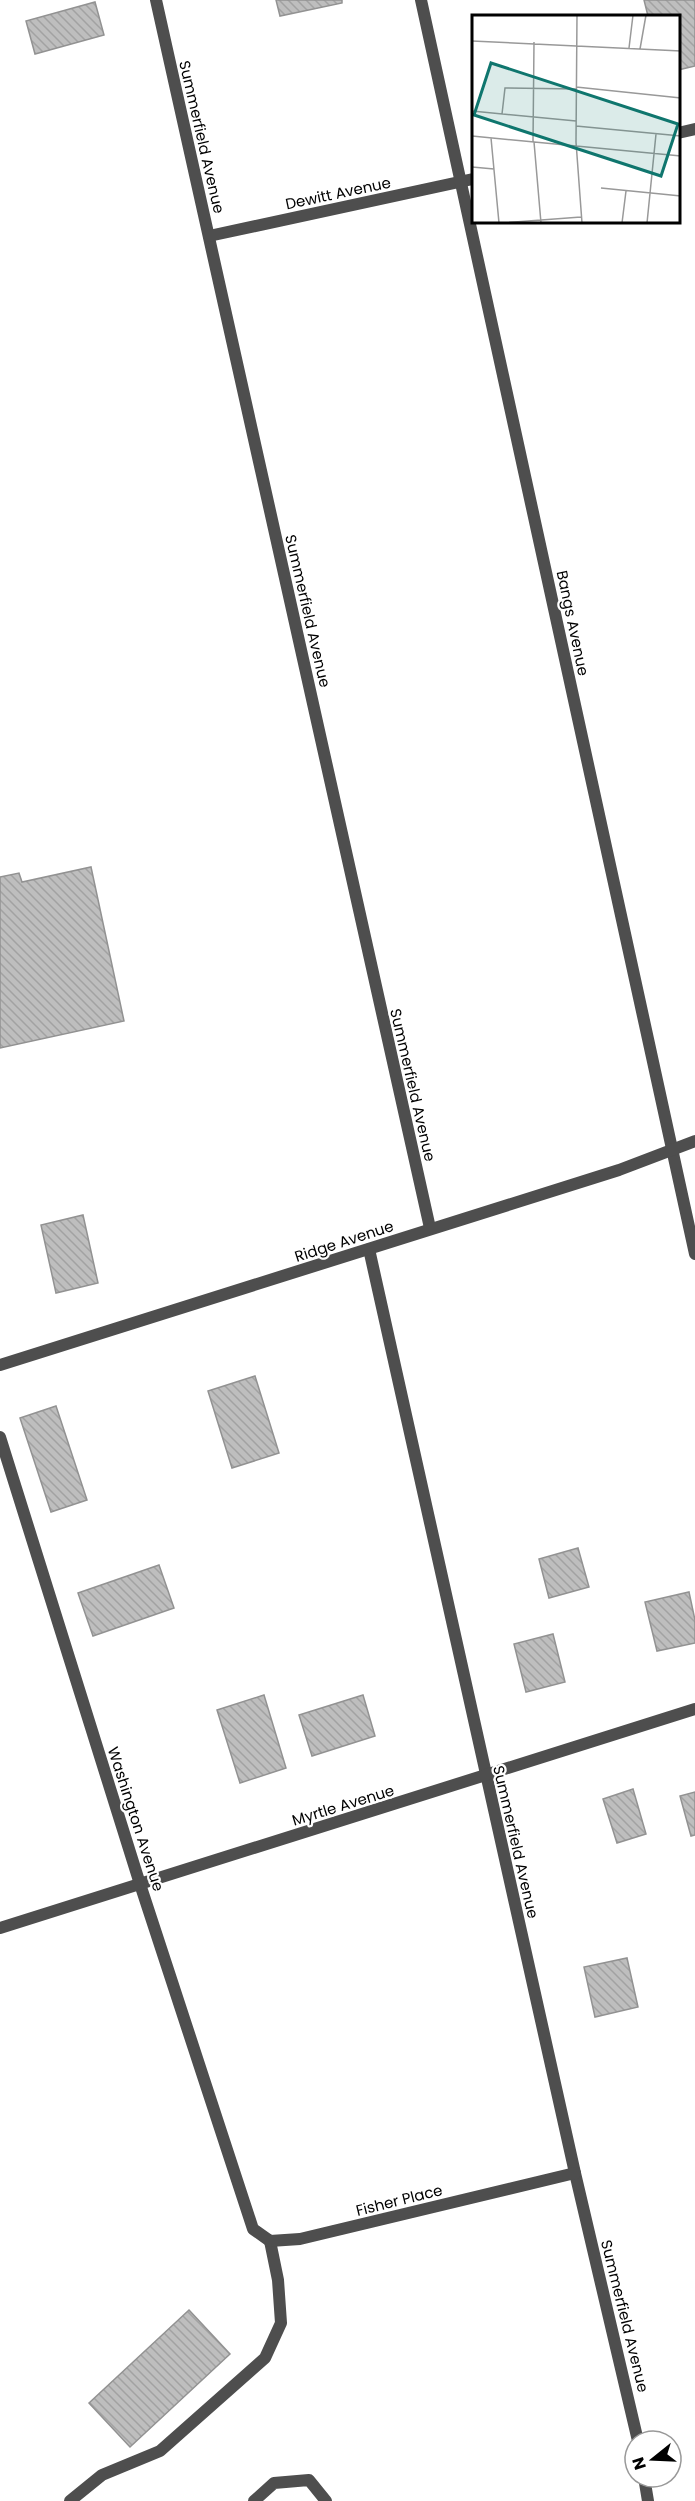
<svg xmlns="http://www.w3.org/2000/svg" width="695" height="2501" font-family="Poppins,sans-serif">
<defs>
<pattern id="building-back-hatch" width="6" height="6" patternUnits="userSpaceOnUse" patternTransform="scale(1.5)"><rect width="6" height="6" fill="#bebebe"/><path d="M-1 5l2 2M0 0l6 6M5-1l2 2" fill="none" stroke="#a2a2a2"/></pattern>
</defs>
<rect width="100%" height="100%" fill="#fff"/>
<g fill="url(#building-back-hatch)" stroke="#929292" stroke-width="1.5">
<path d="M276,0H342V3L280,16Z"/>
<path d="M644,0H695V66L678,70V16H644H648Z"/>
<path d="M95,2L104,35L35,54L26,21Z"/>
<path d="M91,867L124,1021L0,1048V877L19,873L22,882Z"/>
<path d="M83,1215L98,1283L56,1293L41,1225Z"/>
<path d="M255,1376L279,1453L232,1468L208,1391Z"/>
<path d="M56,1406L87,1500L51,1512L20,1418Z"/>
<path d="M578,1548L589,1587L549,1598L539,1559Z"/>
<path d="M159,1565L174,1608L93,1636L78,1593Z"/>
<path d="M689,1592L695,1620V1643L657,1651L645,1602Z"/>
<path d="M553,1634L565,1682L526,1692L514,1644Z"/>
<path d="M264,1695L286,1768L240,1783L217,1710Z"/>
<path d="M363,1695L375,1736L312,1756L299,1715Z"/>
<path d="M633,1789L646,1834L617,1843L603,1799Z"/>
<path d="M695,1792V1835L691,1836L680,1796Z"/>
<path d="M627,1958L638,2007L595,2017L584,1967Z"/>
<path d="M189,2310L230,2354L130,2447L89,2403Z"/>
</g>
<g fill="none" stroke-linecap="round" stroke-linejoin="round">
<g stroke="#4e4e4e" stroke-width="12">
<path d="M70,2501L102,2475L160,2451L265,2358L281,2323L278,2280L270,2241"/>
<path d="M254,2501L274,2483L309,2480L326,2501"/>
</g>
<g stroke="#4e4e4e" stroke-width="12">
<path d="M156,0L430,1228"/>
<path d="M678,133L695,129"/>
<path d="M209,236L473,179"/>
<path d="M369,1249L575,2173L638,2441"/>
<path d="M0,1437L140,1884L253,2229L270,2241L300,2239L575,2173"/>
<path d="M0,1928L695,1709"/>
<path d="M644,2477L648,2501"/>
</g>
<g stroke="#4e4e4e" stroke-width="12">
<path d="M421,0L695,1254"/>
<path d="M0,1365L619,1170L695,1141"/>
</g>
</g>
<g text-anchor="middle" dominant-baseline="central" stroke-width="4.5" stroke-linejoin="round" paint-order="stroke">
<g font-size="15" fill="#000" stroke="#fff">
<text transform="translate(202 137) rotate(77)">Summerfield Avenue</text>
<text transform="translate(338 193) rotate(-12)">Dewitt Avenue</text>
<text transform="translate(308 611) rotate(77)">Summerfield Avenue</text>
<text transform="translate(573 623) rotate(78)">Bangs Avenue</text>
<text transform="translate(413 1085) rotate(77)">Summerfield Avenue</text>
<text transform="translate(344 1241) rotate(-18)">Ridge Avenue</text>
<text transform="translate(343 1805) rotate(-17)">Myrtle Avenue</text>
<text transform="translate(136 1819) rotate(72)">Washington Avenue</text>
<text transform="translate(516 1842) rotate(77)">Summerfield Avenue</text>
<text transform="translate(399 2200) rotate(-14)">Fisher Place</text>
<text transform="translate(625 2316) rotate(76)">Summerfield Avenue</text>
</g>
</g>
<g transform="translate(472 15)">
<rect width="208" height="208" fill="#fff"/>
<path fill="none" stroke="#999" stroke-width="1.5" d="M105,0L104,127L110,208M0,26L209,36M157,33L161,0M168,34L174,0M104,72L209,83M0,96L104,106M30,99L33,73L104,74M104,111L209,121M0,121L209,141M19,123L27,208M61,127L62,27M62,127L69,208M0,152L22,154M129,173L209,181M30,208L109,202M150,208L154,176M175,208L184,119"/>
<path fill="#0f766e" fill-opacity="0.15" stroke="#0f766e" stroke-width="3" d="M19,48L206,109L189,161L2,100Z"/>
<rect width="208" height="208" fill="none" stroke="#000" stroke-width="3"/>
</g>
<g transform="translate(653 2459) rotate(252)"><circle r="28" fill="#ffffff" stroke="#999999" stroke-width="1.5"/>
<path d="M0-4.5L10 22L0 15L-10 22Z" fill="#000000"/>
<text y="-9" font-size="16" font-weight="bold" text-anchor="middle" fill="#000000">N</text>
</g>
</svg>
